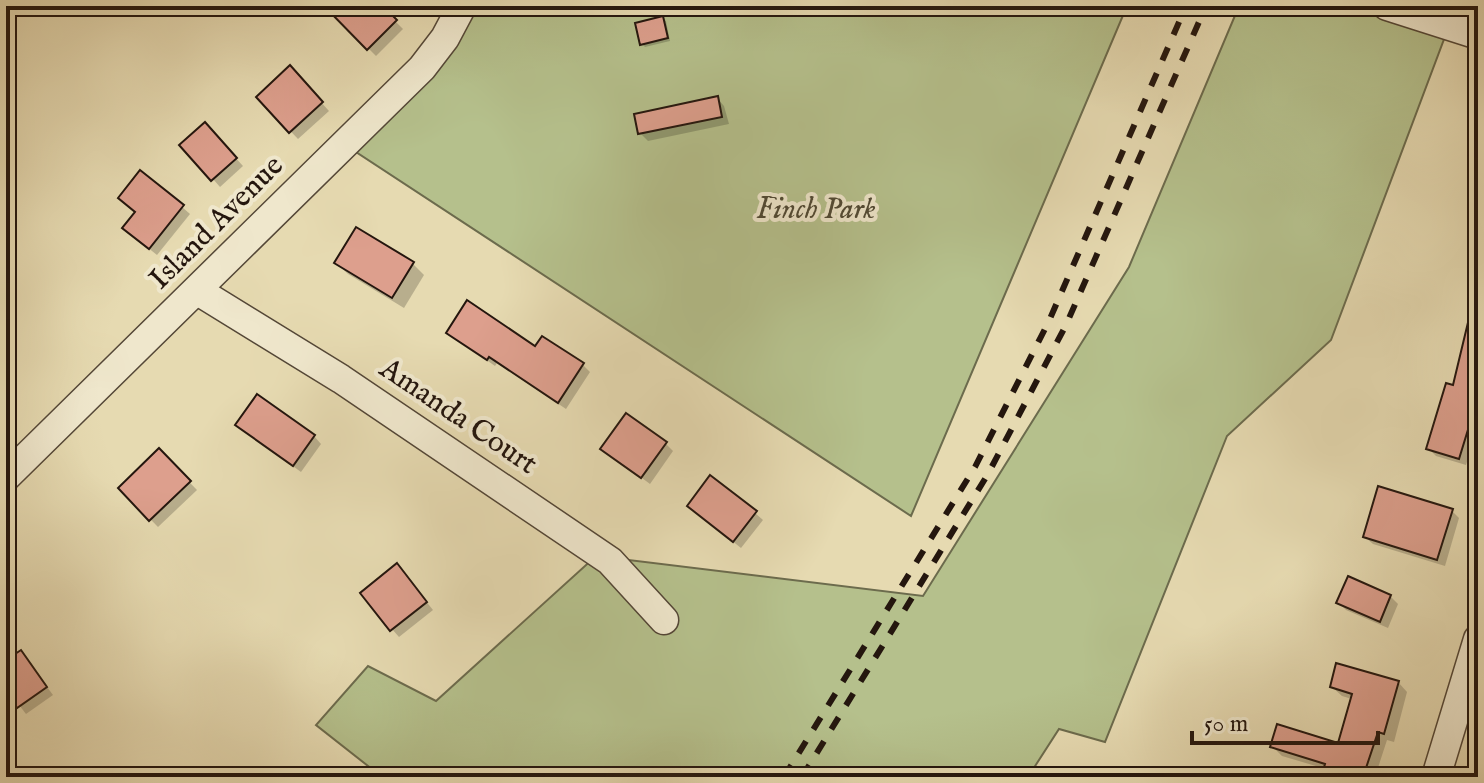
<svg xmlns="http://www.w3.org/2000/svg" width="1484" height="783" font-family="'IM FELL English',serif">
<rect width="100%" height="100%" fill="#e6dab1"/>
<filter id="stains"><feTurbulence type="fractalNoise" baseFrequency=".0025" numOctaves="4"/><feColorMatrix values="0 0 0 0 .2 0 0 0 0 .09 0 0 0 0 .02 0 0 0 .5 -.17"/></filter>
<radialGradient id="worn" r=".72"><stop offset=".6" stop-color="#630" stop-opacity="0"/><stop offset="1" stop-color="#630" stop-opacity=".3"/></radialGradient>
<g fill="#b5c08c" stroke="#6c6b4d" stroke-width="2">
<path d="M447,6H1127L911,516L353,150L430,63Z"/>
<path d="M1239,6H1478V43L1446,34L1331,340L1227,436L1105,742L1059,729L1028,777H382L316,725L368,666L436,701L596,556L923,596L1129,267Z"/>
</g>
<g fill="#0003">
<path d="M344,6H380L403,29L376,56L335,15Z"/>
<path d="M560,6H579L582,12L569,17Z"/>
<path d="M662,18L666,21L670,41L645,47L642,44Z"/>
<path d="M290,68L329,111L298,139L258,97Z"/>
<path d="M717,98L724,106L729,124L648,141L640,133Z"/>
<path d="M212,132L243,166L220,187L213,179Z"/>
<path d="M182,207L190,214L157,255L132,235Z"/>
<path d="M6,256L12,262L6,268Z"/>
<path d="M336,263L413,264L424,275L404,308L348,274Z"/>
<path d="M1478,319V427L1466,465L1436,456L1428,448L1455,387Z"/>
<path d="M448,333L536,348L583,365L590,372L566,409L497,363L495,366Z"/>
<path d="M237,425L314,436L321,444L301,472Z"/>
<path d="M666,444L673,451L650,484L603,449Z"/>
<path d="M159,451L197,490L158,527L120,488Z"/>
<path d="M1452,511L1459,518L1445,566L1373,544L1365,537Z"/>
<path d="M697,513H755L763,520L741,548Z"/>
<path d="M404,574L433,610L399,637L392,629Z"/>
<path d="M1390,596L1398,604L1388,628L1346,610L1339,603Z"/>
<path d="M21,652L53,695L26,714L6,688V662Z"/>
<path d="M1398,682L1407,692L1394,742L1387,740L1375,777H1323L1326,769L1282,756L1273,747L1340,745L1352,699L1342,696L1332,687Z"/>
</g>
<g fill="#dd9f8d" stroke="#24160e" stroke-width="2">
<path d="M324,6H383L397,20L367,50Z"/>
<path d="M663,16L668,38L640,45L635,23Z"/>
<path d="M290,65L323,102L289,133L256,97Z"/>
<path d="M718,96L722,117L638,134L634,114Z"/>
<path d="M205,122L237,158L211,181L179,145Z"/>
<path d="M140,170L184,205L149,249L122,228L135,212L118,198Z"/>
<path d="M356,227L414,262L392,298L334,263Z"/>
<path d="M467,300L535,346L542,336L584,363L558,403L489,357L487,360L446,333Z"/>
<path d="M1470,314L1478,315V397L1459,459L1426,449L1446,383L1453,385Z"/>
<path d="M257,394L315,435L293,466L235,425Z"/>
<path d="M626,413L667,442L641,478L600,449Z"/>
<path d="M159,448L191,481L149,521L118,488Z"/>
<path d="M710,475L757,511L733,542L687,506Z"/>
<path d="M1378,486L1453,509L1437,560L1363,537Z"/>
<path d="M397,563L427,602L390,631L360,593Z"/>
<path d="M1348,576L1391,595L1380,622L1336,603Z"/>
<path d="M21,650L47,687L17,708L6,691V660Z"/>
<path d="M1336,663L1399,681L1384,734L1378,732L1363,777H1321L1325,764L1270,747L1277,724L1338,743L1352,694L1330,687Z"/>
</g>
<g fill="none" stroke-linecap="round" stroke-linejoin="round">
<g stroke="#544737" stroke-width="31">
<g id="minor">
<path d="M1387,6L1478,35"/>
<path d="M198,291L341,379L610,561L664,620"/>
<path d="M6,477L422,68L445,38L462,6"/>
<path d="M1436,777L1478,639"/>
</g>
</g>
<use href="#minor" stroke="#efe7cc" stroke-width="28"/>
<g stroke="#24160e" stroke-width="6" stroke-dasharray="14 14" stroke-linecap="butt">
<path d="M784,777L975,467L1049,321L1186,6"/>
<path d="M802,777L988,474L1066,325L1206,6"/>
</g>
</g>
<g text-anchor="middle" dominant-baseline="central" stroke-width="8" stroke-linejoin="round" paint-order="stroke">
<g font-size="30" font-style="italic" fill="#504934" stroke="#efe7cc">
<text x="816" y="210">Finch Park</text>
</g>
<g font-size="30" fill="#24160e" stroke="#efe7cc">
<text transform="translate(217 223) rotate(-45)">Island Avenue</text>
<text transform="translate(458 417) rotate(34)">Amanda Court</text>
</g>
</g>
<rect width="1484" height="783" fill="none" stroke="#e6dab1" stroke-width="32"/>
<rect x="8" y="8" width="1468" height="767" fill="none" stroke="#24160e" stroke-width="4"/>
<rect x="16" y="16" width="1452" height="751" fill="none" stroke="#24160e" stroke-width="2"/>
<path d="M1192 731v12h186v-12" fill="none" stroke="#24160e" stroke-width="4"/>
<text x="1204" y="731" font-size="24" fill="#24160e" stroke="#efe7cc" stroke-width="6" paint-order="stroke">50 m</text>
<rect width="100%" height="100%" filter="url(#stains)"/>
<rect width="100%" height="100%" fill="url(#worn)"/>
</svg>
